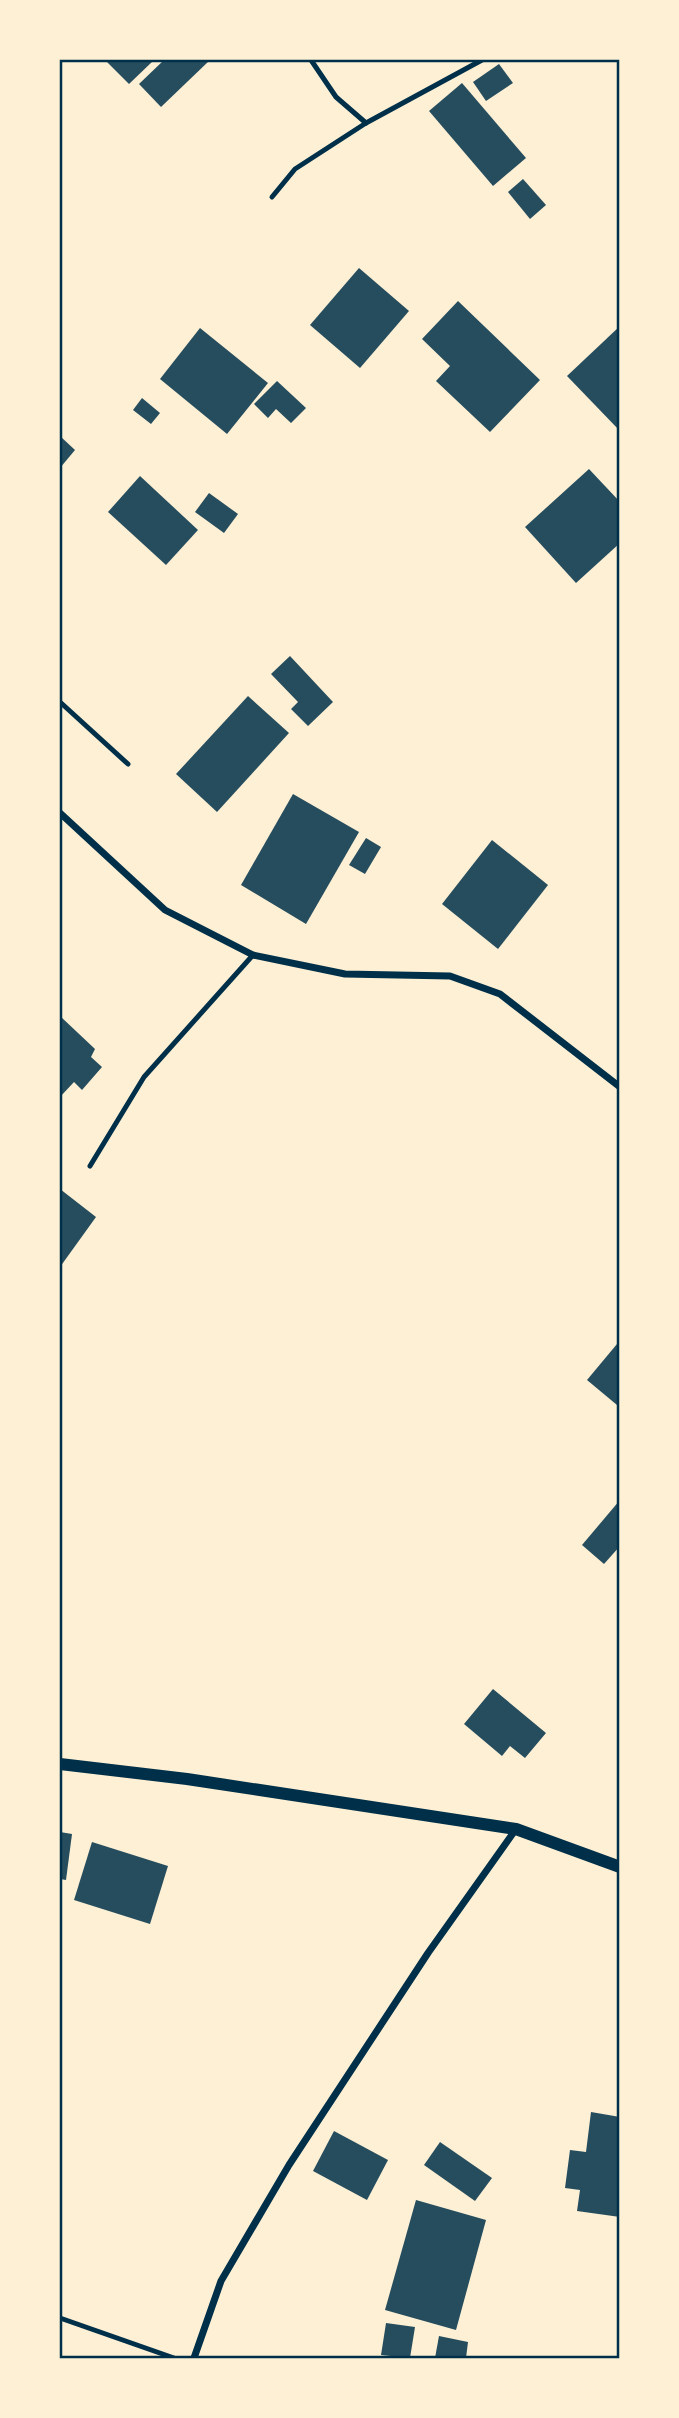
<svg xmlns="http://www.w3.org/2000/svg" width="679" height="2418" font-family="Quicksand,sans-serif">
<rect width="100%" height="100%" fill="#fdf0d5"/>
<g fill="#264d5e">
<path d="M105,60H154L129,84Z"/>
<path d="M164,60H210L161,107L139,84Z"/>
<path d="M499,64L513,83L486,101L473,82Z"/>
<path d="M462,83L526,158L493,186L429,111Z"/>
<path d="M523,179L546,205L530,219L508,192Z"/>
<path d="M359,268L409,311L360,368L310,325Z"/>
<path d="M458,301L540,380L490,432L436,381L450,366L422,339Z"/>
<path d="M620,326V431L567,376Z"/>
<path d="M200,328L268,383L227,434L160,379Z"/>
<path d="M277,381L306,408L291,423L276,409L268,418L254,404Z"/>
<path d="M142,398L160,413L151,424L133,410Z"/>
<path d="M60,436L75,450L60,468Z"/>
<path d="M589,469L620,502V543L576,583L525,527Z"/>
<path d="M140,476L198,530L166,565L108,512Z"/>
<path d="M209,493L238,514L224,533L195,512Z"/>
<path d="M290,656L333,702L308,726L291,709L298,702L271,674Z"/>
<path d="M248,696L289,733L217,812L176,774Z"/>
<path d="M293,794L359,832L306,924L241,885Z"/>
<path d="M366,838L381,847L365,874L349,865Z"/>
<path d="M492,840L548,885L498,949L442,904Z"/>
<path d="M60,1016L95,1049L91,1057L102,1067L82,1090L74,1082L60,1097Z"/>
<path d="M60,1189L96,1217L60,1267Z"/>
<path d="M617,1344L620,1346V1402L617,1405L587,1380Z"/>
<path d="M620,1500V1546L604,1564L582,1545Z"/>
<path d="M493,1689L546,1733L525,1758L510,1746L502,1756L464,1724Z"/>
<path d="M60,1832L72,1834L66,1880L60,1879Z"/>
<path d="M92,1842L168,1866L150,1924L74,1900Z"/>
<path d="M591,2112L620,2117V2217L577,2211L580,2190L565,2188L570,2150L586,2152Z"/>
<path d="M334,2131L388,2160L367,2200L313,2171Z"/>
<path d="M440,2142L492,2178L475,2201L424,2165Z"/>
<path d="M416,2200L486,2220L456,2330L385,2310Z"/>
<path d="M386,2323L415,2327L410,2358L381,2355Z"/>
<path d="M439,2336L468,2342L466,2358H435Z"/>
</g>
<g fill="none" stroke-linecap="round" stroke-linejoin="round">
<g stroke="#003049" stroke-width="5">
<path d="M311,60L336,97L366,123"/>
<path d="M272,197L295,169L366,123L482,60"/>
<path d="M60,702L128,764"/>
<path d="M90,1166L144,1077L253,955"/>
<path d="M60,2318L174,2358"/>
</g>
<g stroke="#003049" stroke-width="7">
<path d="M60,813L165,910L253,955L345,974L450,976L500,994L620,1087"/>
<path d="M194,2358L221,2281L289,2165L428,1953L516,1829"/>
</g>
<path stroke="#003049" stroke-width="12" d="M60,1764L187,1779L516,1829L620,1867"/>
</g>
<rect width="679" height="2418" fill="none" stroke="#fdf0d5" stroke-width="122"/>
<rect x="61" y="61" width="557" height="2296" fill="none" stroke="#003049" stroke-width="2.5"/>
</svg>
